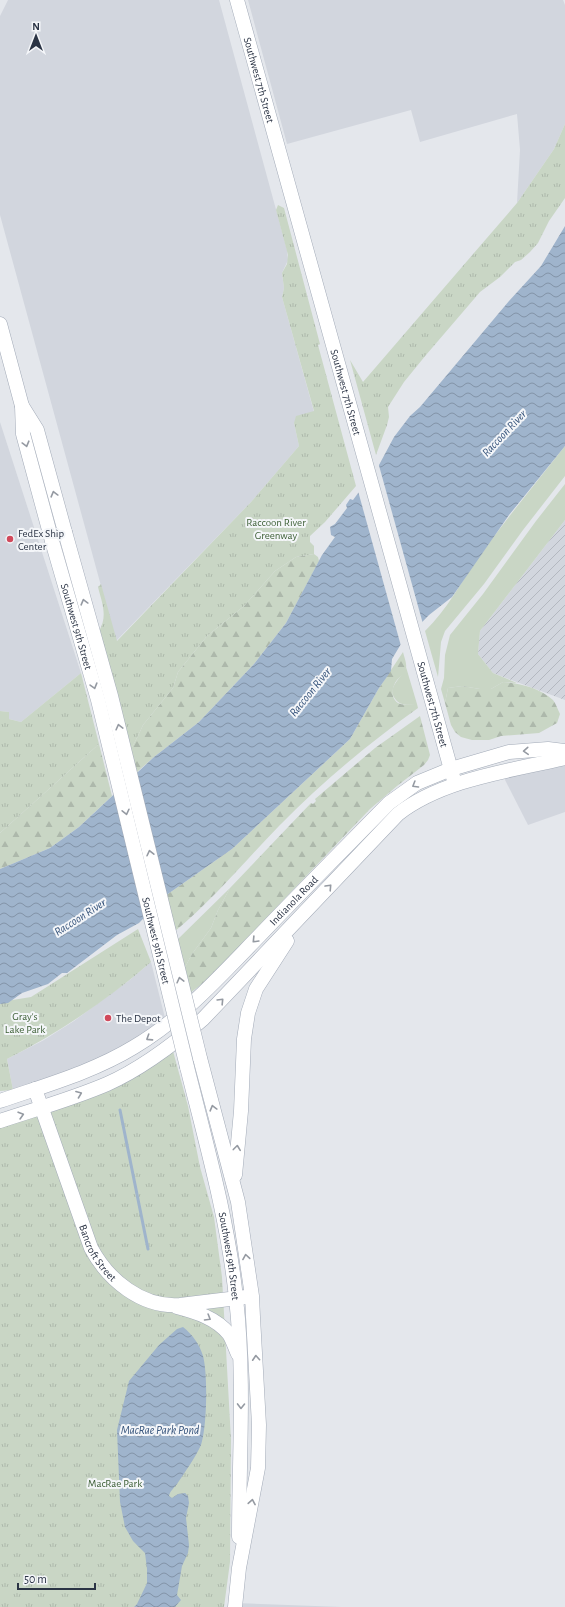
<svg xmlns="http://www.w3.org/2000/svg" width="565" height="1607" font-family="'Alegreya Sans',sans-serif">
<defs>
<pattern id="industrial-furrows" width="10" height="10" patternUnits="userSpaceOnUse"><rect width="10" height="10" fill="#d2d6de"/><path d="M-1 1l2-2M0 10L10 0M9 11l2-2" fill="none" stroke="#b4b8c0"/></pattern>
<pattern id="forest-firs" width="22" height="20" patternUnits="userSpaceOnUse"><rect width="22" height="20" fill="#c9d6c5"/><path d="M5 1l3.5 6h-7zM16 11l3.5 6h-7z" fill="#adb8ab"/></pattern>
<pattern id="park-tufts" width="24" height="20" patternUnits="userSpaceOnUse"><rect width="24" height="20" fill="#c9d6c5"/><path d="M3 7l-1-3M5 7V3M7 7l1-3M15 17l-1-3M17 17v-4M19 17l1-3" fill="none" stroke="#adb8ab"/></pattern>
<pattern id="water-waves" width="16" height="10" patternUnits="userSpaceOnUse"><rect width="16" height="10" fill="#9fb4cc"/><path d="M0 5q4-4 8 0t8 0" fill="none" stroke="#8293a7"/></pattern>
</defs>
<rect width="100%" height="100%" fill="#e4e7ec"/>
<g fill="#d2d6de">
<path d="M8,0H219L287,250L288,260L282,273L284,288L282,297L314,412L294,423L299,446L251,502L116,641L0,215V16Z"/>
<path d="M248,0H563L565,5V124L554,149L517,203L520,150L517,114L420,142L411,110L287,144Z"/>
<path d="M0,422L81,673L21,722L9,719V712L0,711Z"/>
<path d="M565,758V812L528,825L501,772Z"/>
<path d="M151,962L165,1018L145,1033L113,1051L80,1067L13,1090L7,1059L44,1040L74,1021L131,979Z"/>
<path d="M236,1603L342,1607H235Z"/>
</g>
<path fill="url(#industrial-furrows)" d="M565,520V700L493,673L478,654L480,631Z"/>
<g fill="#c9d6c5">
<path d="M565,446V476L523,530L484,584L445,631L441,642L438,677L425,631C447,610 461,582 479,557C506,519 536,483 565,446Z"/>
<path d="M565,484V520L480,631L478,654L493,673L517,683L503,682L491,689H480L462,686L448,688L445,703L441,689L444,678L445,655L450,635L483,594L536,521Z"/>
<path d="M406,667L417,704C409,705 401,706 396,700C385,687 403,678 406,667Z"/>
<path d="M230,888L218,910L211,928L192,954L183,971L176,941Z"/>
</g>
<g fill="url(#forest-firs)">
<path d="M314,554L318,557L319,561L286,623L254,664L199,722L154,757L137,772L131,749L138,736L143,725L173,688L178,672L207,636L244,606L275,571L296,557Z"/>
<path d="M403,652C404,657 407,663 406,668C405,674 401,676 397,680C392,686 390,698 398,703C403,706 411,704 417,704L418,708C368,744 322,782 279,826C244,862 213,900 174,932L165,896L232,849L350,739L379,688Z"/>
<path d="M503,682C520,683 540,688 553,700C556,704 558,710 560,714L557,723L539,733L501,736L489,740H472L461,737L455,732L451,725L445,703L448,688L462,686L480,689H491Z"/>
<path d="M420,716L430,755L428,760L424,765L397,786L370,809L208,979L189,994L183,971L192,954L211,928L218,910L230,888L311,803L313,804L316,801L315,799L375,748Z"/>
<path d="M99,744L112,796L79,827L50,848L0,869V833Z"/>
</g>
<g fill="url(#park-tufts)">
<path d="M565,124V198L549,221L538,243L530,252L521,260L515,262L500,277L480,292L426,355L404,382L388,407L389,417L387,425L376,455L350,360L363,382L517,203L554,149Z"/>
<path d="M278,205L284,208L320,344L318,345L356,486L325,522L310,536V542L314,546V554L296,557L275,571L244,606L207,636L178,672L173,688L143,725L138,736L131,749L99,631C108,616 102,603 98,587L101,584L117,641L251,502L299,446L294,423L296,416L314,411L282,297L284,288L282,273L287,264L288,255L276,210Z"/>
<path d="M81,673L99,744L0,833V711L9,712V719L21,722Z"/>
<path d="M138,929L151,962C106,1001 60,1032 7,1059L13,1090L0,1091V1002L31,997Z"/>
<path d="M173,1051L188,1106L200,1167L214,1217L222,1277L231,1440L230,1562L224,1607H0V1127Z"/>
</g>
<g fill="url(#water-waves)">
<path d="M565,226V446L509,515L452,597L429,615L401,644L392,659L391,671L379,688L350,739L232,849L165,896L139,923L117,935L67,973H62L48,984L22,993L8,1003L0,1004V869L50,848L79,827L154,757L199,722L254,664L286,623L322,555L335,537L331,535L330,527L335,524L347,508L346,505L350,499L353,500L379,465L394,437L410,416L420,407L509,301L541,266Z"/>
<path d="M183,1327C192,1334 200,1345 203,1356C208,1374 207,1427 201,1445C195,1458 185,1472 177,1484C174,1488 170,1491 169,1496L172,1498L178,1494L185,1493L188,1496L189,1503L186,1518L189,1545L188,1553L182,1566L177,1595L181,1600L175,1607H134L137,1604L147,1583V1569L145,1553L133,1541L125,1527L120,1502L117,1430L129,1381L159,1345L177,1329Z"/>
</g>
<path fill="#e4e7ec" d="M378,462L423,624L401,646L358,491Z"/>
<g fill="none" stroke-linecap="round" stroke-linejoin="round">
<path stroke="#9fb4cc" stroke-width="3" d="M120,1110L148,1249"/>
<g stroke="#a3abb8" stroke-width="15">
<g id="major">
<path id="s1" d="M237,0L455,784"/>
<path d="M0,324L22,406L23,434L52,541"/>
<path d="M22,406L37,430L65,532"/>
<path d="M200,1058L238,1202L252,1296L253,1317L259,1425L258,1468L239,1568L235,1607"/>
<path id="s2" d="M187,1067C206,1143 228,1220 236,1298C245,1378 239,1458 239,1537"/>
<path id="s3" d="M35,1089L91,1248C108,1280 142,1308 180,1305L246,1297"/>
<path id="s4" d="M0,1101C46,1085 93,1072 134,1047C183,1018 221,975 260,935C303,890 346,847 389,803L417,783L451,769L509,752L548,749L565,751"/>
<path d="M0,1121C36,1109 72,1099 107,1084C143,1068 174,1044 203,1019L398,814C443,779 510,771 565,758"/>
<path d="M235,1175L241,1111L244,1039L248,1013L256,989L287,941"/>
<path d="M177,1307C196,1312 216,1318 229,1334C233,1340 235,1348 238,1354"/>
</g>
</g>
<use href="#major" stroke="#fff" stroke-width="14"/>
<g stroke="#a3abb8" stroke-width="15" stroke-linecap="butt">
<g id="major-bridge">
<path d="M65,532L111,696L200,1058"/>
<path id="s5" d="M52,541L98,700L187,1067"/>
</g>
</g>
<use href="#major-bridge" stroke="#fff" stroke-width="14"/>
</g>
<defs><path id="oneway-chevron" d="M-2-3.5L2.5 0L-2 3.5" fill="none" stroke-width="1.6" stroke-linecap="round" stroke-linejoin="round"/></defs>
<g stroke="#959aa2">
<use href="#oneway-chevron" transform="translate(26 444) rotate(75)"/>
<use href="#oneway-chevron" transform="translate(54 494) rotate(-105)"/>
<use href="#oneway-chevron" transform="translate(84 602) rotate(-105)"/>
<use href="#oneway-chevron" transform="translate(94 686) rotate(74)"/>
<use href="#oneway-chevron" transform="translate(119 727) rotate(-104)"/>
<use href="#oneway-chevron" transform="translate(526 751) rotate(176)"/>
<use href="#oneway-chevron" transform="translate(415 785) rotate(149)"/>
<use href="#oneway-chevron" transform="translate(126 812) rotate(77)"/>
<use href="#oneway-chevron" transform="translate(150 853) rotate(-103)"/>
<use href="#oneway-chevron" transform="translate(329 887) rotate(-47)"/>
<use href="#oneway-chevron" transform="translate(255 940) rotate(134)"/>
<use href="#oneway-chevron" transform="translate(180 980) rotate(-104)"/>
<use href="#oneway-chevron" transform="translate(221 1001) rotate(-46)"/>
<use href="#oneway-chevron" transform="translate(149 1038) rotate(147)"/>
<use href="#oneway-chevron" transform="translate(79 1094) rotate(-21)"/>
<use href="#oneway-chevron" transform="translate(213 1108) rotate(-105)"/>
<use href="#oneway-chevron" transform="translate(21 1115) rotate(-16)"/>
<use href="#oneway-chevron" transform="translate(237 1148) rotate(-83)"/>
<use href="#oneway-chevron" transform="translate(246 1257) rotate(-99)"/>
<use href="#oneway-chevron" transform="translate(208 1318) rotate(31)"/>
<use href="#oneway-chevron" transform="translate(256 1358) rotate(-94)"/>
<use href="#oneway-chevron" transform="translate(241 1406) rotate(91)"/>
<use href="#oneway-chevron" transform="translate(252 1502) rotate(-80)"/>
</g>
<g fill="#d1495b" stroke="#f4f6f9" stroke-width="1.5">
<circle cx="10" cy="539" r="4"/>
<circle cx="108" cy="1018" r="4"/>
</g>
<g text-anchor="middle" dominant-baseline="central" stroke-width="4" stroke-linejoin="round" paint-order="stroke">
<g font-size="11" fill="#2b3445" stroke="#f4f6f9">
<text stroke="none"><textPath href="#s1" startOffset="83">Southwest 7th Street</textPath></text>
<text stroke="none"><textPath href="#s1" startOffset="407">Southwest 7th Street</textPath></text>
<text stroke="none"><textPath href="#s5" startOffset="89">Southwest 9th Street</textPath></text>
<text stroke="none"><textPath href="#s1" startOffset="731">Southwest 7th Street</textPath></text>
<text stroke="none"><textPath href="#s4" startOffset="362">Indianola Road</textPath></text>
<text stroke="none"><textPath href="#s5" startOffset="413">Southwest 9th Street</textPath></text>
<text stroke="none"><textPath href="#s3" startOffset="176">Bancroft Street</textPath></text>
<text stroke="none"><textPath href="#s2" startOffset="194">Southwest 9th Street</textPath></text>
</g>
<g font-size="11" fill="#3f6138" stroke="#f4f6f9">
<text x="276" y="522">Raccoon River<tspan x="276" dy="13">Greenway</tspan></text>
<text x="25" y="1016">Gray's<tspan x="25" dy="13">Lake Park</tspan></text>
<text x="115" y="1483">MacRae Park</text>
</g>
<g font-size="11" fill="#2b3445" stroke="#f4f6f9" text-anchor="start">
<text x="18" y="533">FedEx Ship<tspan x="18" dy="13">Center</tspan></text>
<text x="116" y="1018">The Depot</text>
</g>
<g font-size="12" font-style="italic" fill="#34527a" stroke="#f4f6f9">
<text transform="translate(504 433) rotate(-47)">Raccoon River</text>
<text transform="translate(310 692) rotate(-51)">Raccoon River</text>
<text transform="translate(80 917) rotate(-33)">Raccoon River</text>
<text x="160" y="1430">MacRae Park Pond</text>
</g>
</g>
<g transform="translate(36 36)" stroke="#f4f6f9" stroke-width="3" paint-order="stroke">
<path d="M0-3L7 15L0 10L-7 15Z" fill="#2b3445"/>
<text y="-6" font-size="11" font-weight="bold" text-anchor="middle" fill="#2b3445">N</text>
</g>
<path d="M18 1583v6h77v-6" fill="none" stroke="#2b3445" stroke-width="2"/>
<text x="24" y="1583" font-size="12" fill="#2b3445" stroke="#f4f6f9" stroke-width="3" paint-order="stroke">50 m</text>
</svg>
